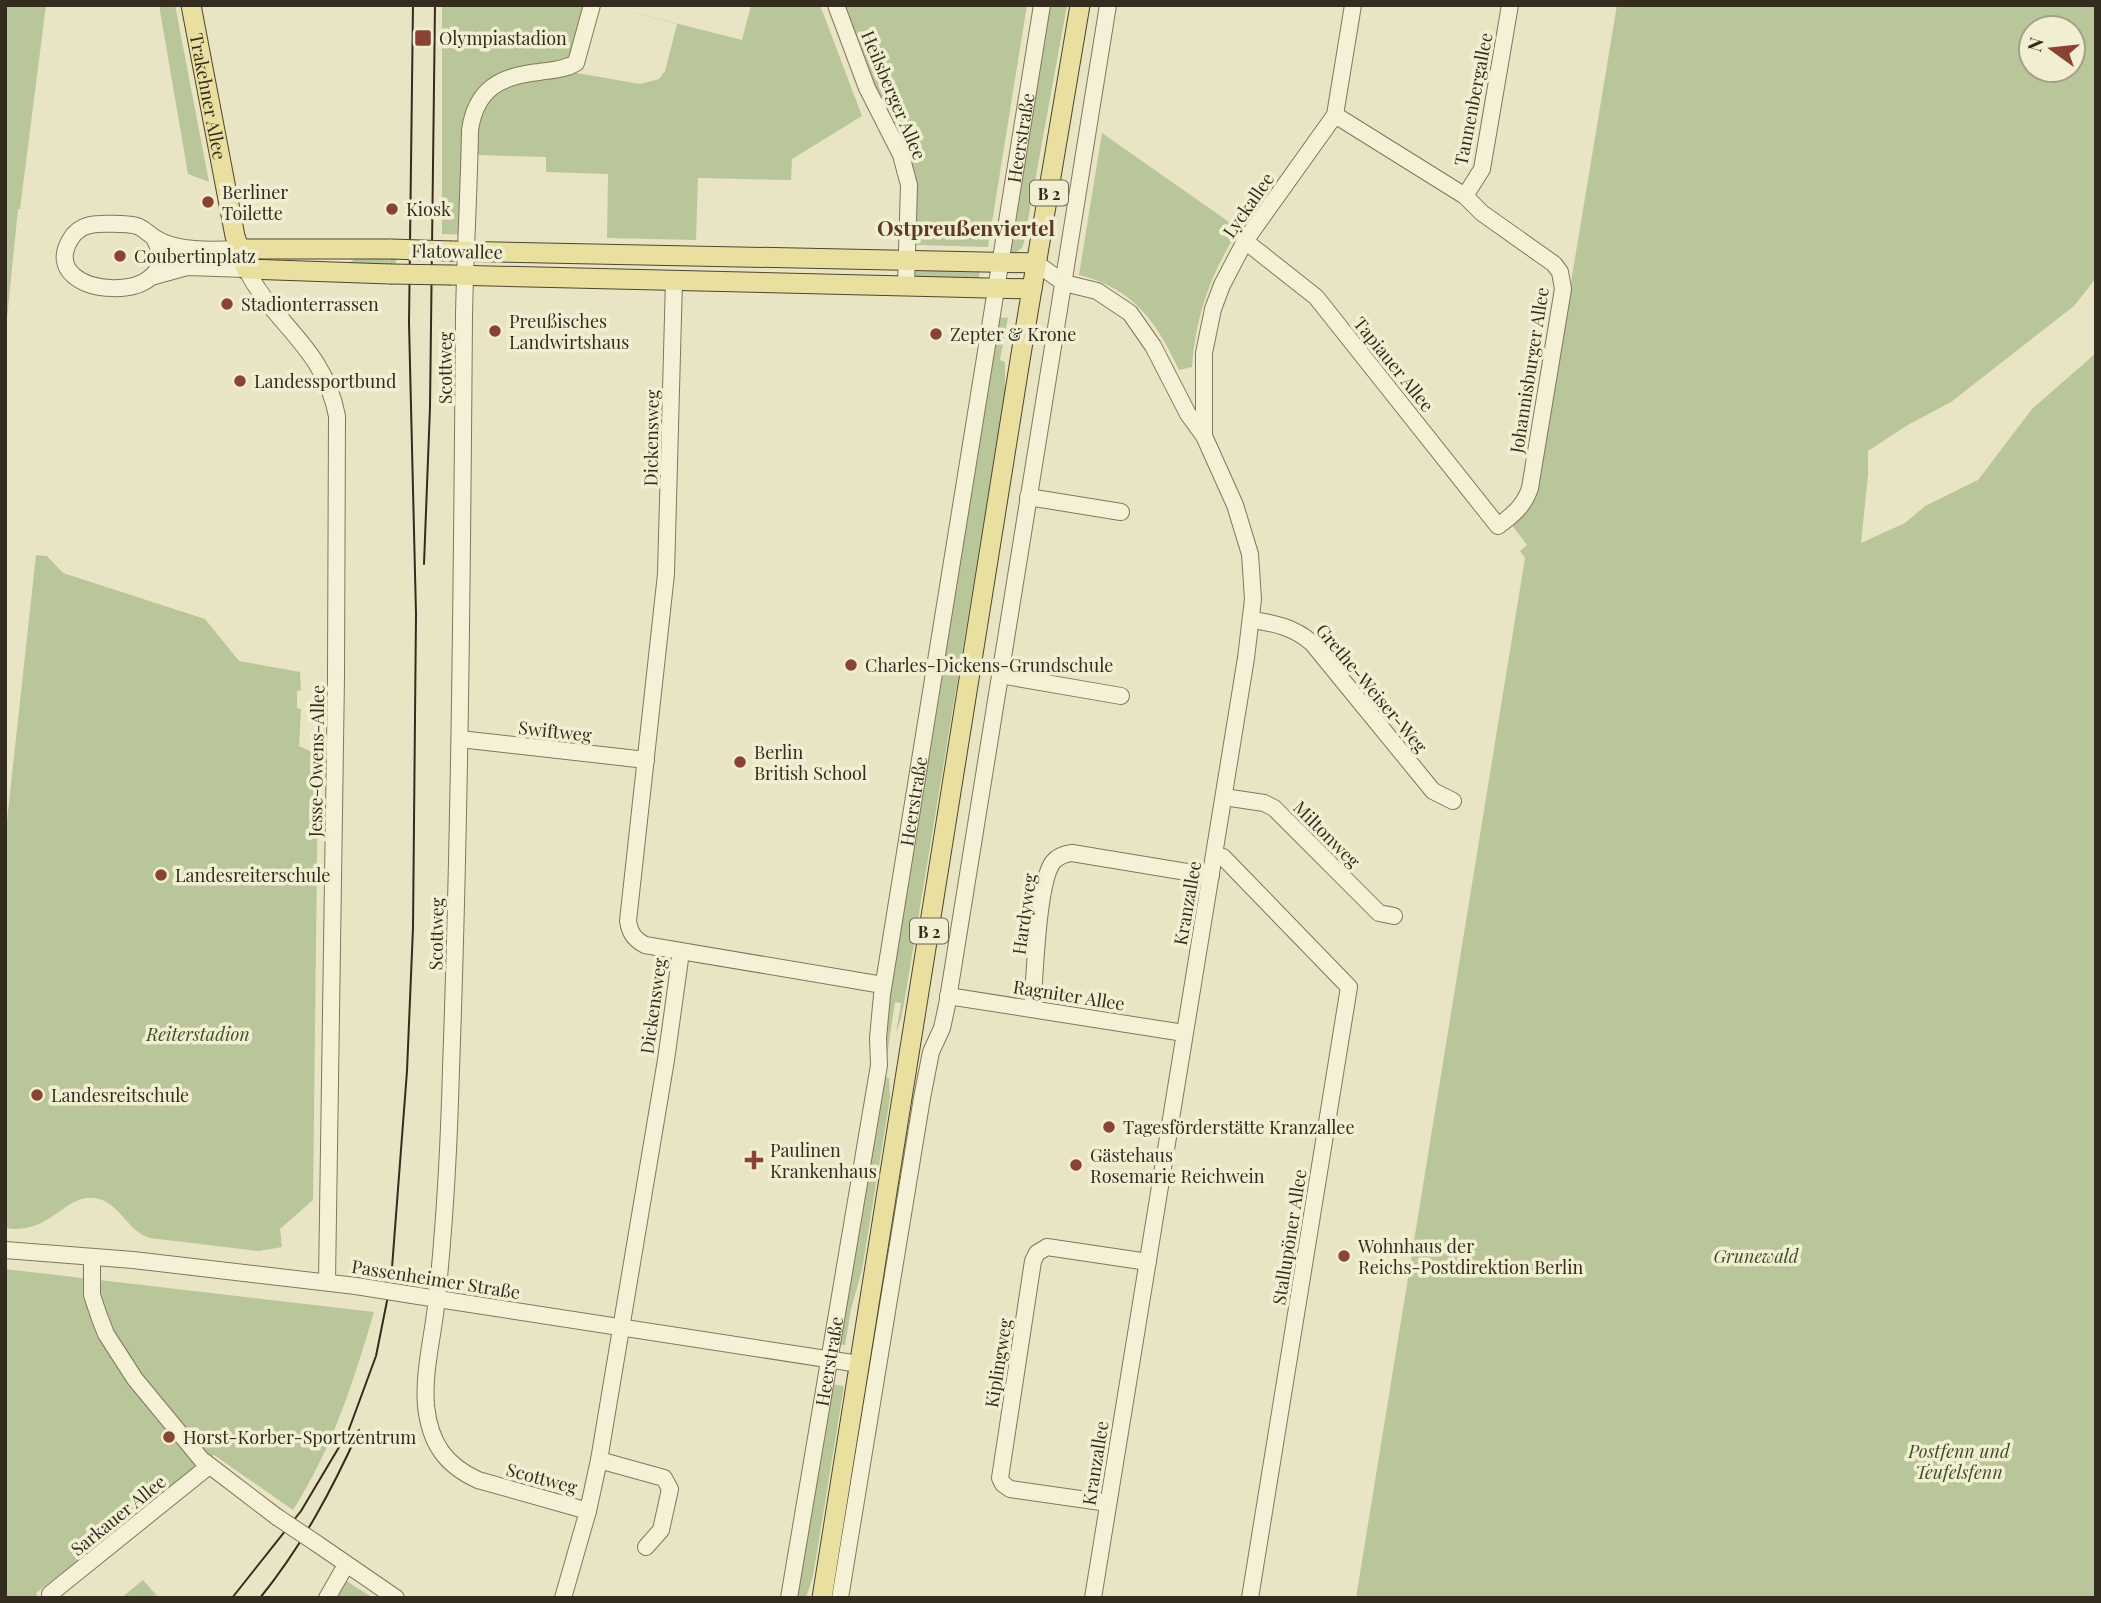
<svg xmlns="http://www.w3.org/2000/svg" width="2101" height="1603" font-family="'Playfair Display',serif">
<rect width="100%" height="100%" fill="#e9e5c4"/>
<g fill="#b8c699" fill-rule="evenodd">
<path d="M5,5H46L20,209H18L5,338Z"/>
<path d="M159,5H175L209,182L188,174Z"/>
<path d="M442,5H595L577,73L640,84L659,79L665,71L677,24L604,5L742,40L751,5H820L862,116L792,159L791,180L698,178L696,240L607,238L608,174L546,172V157L476,155L475,235L442,234Z"/>
<path d="M843,5H1027L988,247L916,245L915,185Z"/>
<path d="M1047,5H1067L1024,242L1022,248L1015,253H1006Z"/>
<path d="M1617,5H2096V278L2074,306L1951,402L1906,426L1868,451V475L1861,543L1905,523L1925,506L1978,480L2032,409L2096,353V1598H1356L1525,558L1520,551L1527,545L1511,524L1527,510L1535,499ZM2031,28H2073V70H2031Z"/>
<path d="M1102,133L1239,229C1212,271 1195,316 1192,367L1179,370C1156,321 1134,289 1079,275Z"/>
<path d="M357,257L396,258V266L348,264Z"/>
<path d="M980,269L979,279L915,278V270Z"/>
<path d="M996,317L1008,318L1000,360L1005,362V393L906,992L901,1019L896,1033L901,1003L895,1002L884,1076L889,1078L890,1098L862,1270L851,1309L845,1345L836,1344L882,1021Z"/>
<path d="M36,555L47,556L63,573L205,619L239,661L300,672L301,690L297,691V708L301,709L299,746L312,752L318,773L313,1200L280,1229L282,1247L259,1251L150,1238C127,1232 120,1201 94,1198C63,1195 50,1236 5,1228V839Z"/>
<path d="M5,1269L374,1312C353,1383 333,1447 293,1510L214,1455L36,1593L39,1598H5Z"/>
<path d="M830,1384L844,1386L813,1576L806,1598H794Z"/>
<path d="M143,1580L159,1598H121Z"/>
<path d="M345,1580L373,1598H335Z"/>
</g>
<g fill="none" stroke-linecap="round" stroke-linejoin="round">
<g stroke="#82775c" stroke-width="18">
<g id="minor">
<path d="M836,5L867,88L901,155L909,185L906,286"/>
<path d="M1465,196L1482,169L1510,5"/>
<path d="M154,238C192,308 34,301 70,240C81,220 103,224 122,224C143,225 140,228 155,238C176,252 214,250 239,249"/>
<path d="M1245,241L1316,297L1498,526C1513,515 1524,506 1530,488L1563,289L1560,272L1554,264L1482,213L1465,196L1335,115"/>
<path d="M1036,263L1064,283L1097,291L1130,313L1153,346L1188,414L1204,436L1235,505L1250,554L1253,599L1246,658L1093,1598"/>
<path d="M151,277L187,267L246,269C275,326 324,347 337,416L336,677L327,1282"/>
<path d="M674,280L666,574L628,921C630,933 634,939 645,945L883,985"/>
<path d="M1204,436V353L1213,309L1222,285L1245,241L1335,115L1353,5"/>
<path d="M1028,497L1121,512"/>
<path d="M1251,620C1274,623 1294,627 1312,643L1433,791L1453,801"/>
<path d="M1000,675L1121,696"/>
<path d="M460,739L646,760"/>
<path d="M1224,797L1264,803L1274,808L1379,913L1394,916"/>
<path d="M1215,855L1223,857L1349,987L1250,1598"/>
<path d="M948,996L1184,1033"/>
<path d="M1032,1009C1035,979 1037,883 1053,862C1058,856 1064,854 1072,853L1211,876"/>
<path d="M5,1250L133,1260L356,1286"/>
<path d="M92,1257V1295L99,1316L106,1334L135,1379L201,1459L277,1517"/>
<path d="M412,1295L859,1364"/>
<path d="M599,1460L664,1478L670,1489L661,1530L646,1547"/>
<path d="M1108,1503L1010,1489L1003,1484L1000,1478L1033,1261L1037,1253L1047,1247L1148,1262"/>
<path d="M588,1511L478,1480C445,1465 430,1443 426,1406C423,1370 434,1333 437,1297C445,1221 449,1145 451,1069C460,818 462,568 464,317C465,255 469,193 470,130C476,89 500,76 539,72C552,70 564,70 576,63L592,5"/>
<path d="M316,1543L396,1598"/>
<path d="M50,1594L209,1466"/>
<path d="M327,1598L346,1565"/>
<path d="M563,1598L588,1511L599,1460L666,1060L681,952"/>
<path id="s1" d="M789,1598L879,1065L878,1038L882,995L1042,5"/>
<path d="M840,1598L922,1098L931,1052L942,1028L947,1005L1108,5"/>
</g>
</g>
<g stroke="#504530" stroke-width="21">
<g id="major">
<path id="s2" d="M191,5L235,236L246,269L390,274"/>
<path d="M239,249H391"/>
<path d="M452,251L1036,263"/>
<path d="M451,275L1032,289"/>
<path d="M822,1598L1021,354L1080,5"/>
</g>
</g>
<use href="#minor" stroke="#f5f1d6" stroke-width="16"/>
<use href="#major" stroke="#e9e09f" stroke-width="19"/>
<g stroke="#332c1f" stroke-width="2">
<path d="M424,564L430,407L435,5"/>
<path d="M232,1598L301,1511L348,1432L376,1356L391,1281L407,1071L413,928L416,614L409,323L413,5"/>
<path d="M260,1598C302,1546 332,1490 359,1430"/>
</g>
<g stroke="#82775c" stroke-width="18" stroke-linecap="butt">
<g id="minor-bridge">
<path d="M356,1286L412,1295"/>
<path d="M277,1517L316,1543"/>
</g>
</g>
<g stroke="#504530" stroke-width="21" stroke-linecap="butt">
<g id="major-bridge">
<path d="M391,249L452,251"/>
<path d="M390,274L451,275"/>
</g>
</g>
<use href="#minor-bridge" stroke="#f5f1d6" stroke-width="16"/>
<use href="#major-bridge" stroke="#e9e09f" stroke-width="19"/>
</g>
<g fill="#8a4232" stroke="#f1eed2" stroke-width="2.5">
<rect x="414" y="29" width="18" height="18" rx="3.5"/>
<circle cx="208" cy="202" r="7"/>
<circle cx="392" cy="209" r="7"/>
<circle cx="120" cy="256" r="7"/>
<circle cx="227" cy="304" r="7"/>
<circle cx="495" cy="331" r="7"/>
<circle cx="936" cy="334" r="7"/>
<circle cx="240" cy="381" r="7"/>
<circle cx="851" cy="665" r="7"/>
<circle cx="740" cy="762" r="7"/>
<circle cx="161" cy="875" r="7"/>
<circle cx="37" cy="1095" r="7"/>
<circle cx="1109" cy="1127" r="7"/>
<path d="M750.5 1149.5h7v7h7v7h-7v7h-7v-7h-7v-7h7z"/>
<circle cx="1076" cy="1165" r="7"/>
<circle cx="1344" cy="1256" r="7"/>
<circle cx="169" cy="1437" r="7"/>
</g>
<g text-anchor="middle" dominant-baseline="central" stroke-width="7" stroke-linejoin="round" paint-order="stroke">
<g fill="#f1eed2" stroke="#6c6655" stroke-width="2">
<rect x="1030" y="180.5" width="38" height="25" rx="5"/>
<rect x="910" y="918.5" width="38" height="25" rx="5"/>
</g>
<g font-size="16" font-weight="bold" fill="#332c1f">
<text x="1049" y="193">B 2</text>
<text x="929" y="931">B 2</text>
</g>
<g font-size="18" fill="#332c1f" stroke="#f1eed2" text-anchor="start">
<text x="439" y="38">Olympiastadion</text>
<text x="222" y="192">Berliner<tspan x="222" dy="21">Toilette</tspan></text>
<text x="406" y="209">Kiosk</text>
<text x="134" y="256">Coubertinplatz</text>
<text x="241" y="304">Stadionterrassen</text>
<text x="509" y="321">Preußisches<tspan x="509" dy="21">Landwirtshaus</tspan></text>
<text x="950" y="334">Zepter &amp; Krone</text>
<text x="254" y="381">Landessportbund</text>
<text x="865" y="665">Charles-Dickens-Grundschule</text>
<text x="754" y="752">Berlin<tspan x="754" dy="21">British School</tspan></text>
<text x="175" y="875">Landesreiterschule</text>
<text x="51" y="1095">Landesreitschule</text>
<text x="1123" y="1127">Tagesförderstätte Kranzallee</text>
<text x="770" y="1150">Paulinen<tspan x="770" dy="21">Krankenhaus</tspan></text>
<text x="1090" y="1155">Gästehaus<tspan x="1090" dy="21">Rosemarie Reichwein</tspan></text>
<text x="1358" y="1246">Wohnhaus der<tspan x="1358" dy="21">Reichs-Postdirektion Berlin</tspan></text>
<text x="183" y="1437">Horst-Korber-Sportzentrum</text>
</g>
<g font-size="18" fill="#332c1f" stroke="#f1eed2">
<text transform="translate(894 95) rotate(67)">Heilsberger Allee</text>
<text stroke="none"><textPath href="#s2" startOffset="93">Trakehner Allee</textPath></text>
<text transform="translate(1473 99) rotate(-79)">Tannenbergallee</text>
<text stroke="none"><textPath href="#s1" startOffset="1479">Heerstraße</textPath></text>
<text transform="translate(1248 205) rotate(-55)">Lyckallee</text>
<text transform="translate(457 251) rotate(1)">Flatowallee</text>
<text transform="translate(1394 364) rotate(51)">Tapiauer Allee</text>
<text transform="translate(445 368) rotate(-90)">Scottweg</text>
<text transform="translate(1529 370) rotate(-81)">Johannisburger Allee</text>
<text transform="translate(651 438) rotate(-89)">Dickensweg</text>
<text transform="translate(1372 688) rotate(50)">Grethe-Weiser-Weg</text>
<text transform="translate(555 731) rotate(6)">Swiftweg</text>
<text transform="translate(316 761) rotate(-89)">Jesse-Owens-Allee</text>
<text stroke="none"><textPath href="#s1" startOffset="807">Heerstraße</textPath></text>
<text transform="translate(1327 834) rotate(45)">Miltonweg</text>
<text transform="translate(1187 903) rotate(-80)">Kranzallee</text>
<text transform="translate(1024 914) rotate(-82)">Hardyweg</text>
<text transform="translate(436 934) rotate(-89)">Scottweg</text>
<text transform="translate(1069 995) rotate(9)">Ragniter Allee</text>
<text transform="translate(653 1006) rotate(-82)">Dickensweg</text>
<text transform="translate(1289 1237) rotate(-81)">Stallupöner Allee</text>
<text transform="translate(436 1279) rotate(9)">Passenheimer Straße</text>
<text stroke="none"><textPath href="#s1" startOffset="240">Heerstraße</textPath></text>
<text transform="translate(998 1363) rotate(-81)">Kiplingweg</text>
<text transform="translate(1095 1463) rotate(-81)">Kranzallee</text>
<text transform="translate(542 1478) rotate(15)">Scottweg</text>
<text transform="translate(118 1515) rotate(-39)">Sarkauer Allee</text>
</g>
<g font-size="18" font-style="italic" fill="#3d4d27" stroke="#f1eed2">
<text x="198" y="1034">Reiterstadion</text>
<text x="1756" y="1256">Grunewald</text>
<text x="1959" y="1451">Postfenn und<tspan x="1959" dy="21">Teufelsfenn</tspan></text>
</g>
<g font-size="21" font-weight="bold" fill="#5b3922" stroke="#f1eed2">
<text x="966" y="227">Ostpreußenviertel</text>
</g>
</g>
<rect width="2101" height="1603" fill="none" stroke="#332c1f" stroke-width="14"/>
<g transform="translate(2052 49) rotate(285)"><circle r="33" fill="#f1eed2" stroke="#a5a08a" stroke-width="2"/>
<path d="M0-5L12 26L0 18L-12 26Z" fill="#8a4232"/>
<text y="-10" font-size="19" font-weight="bold" text-anchor="middle" fill="#332c1f">N</text>
</g>
</svg>
